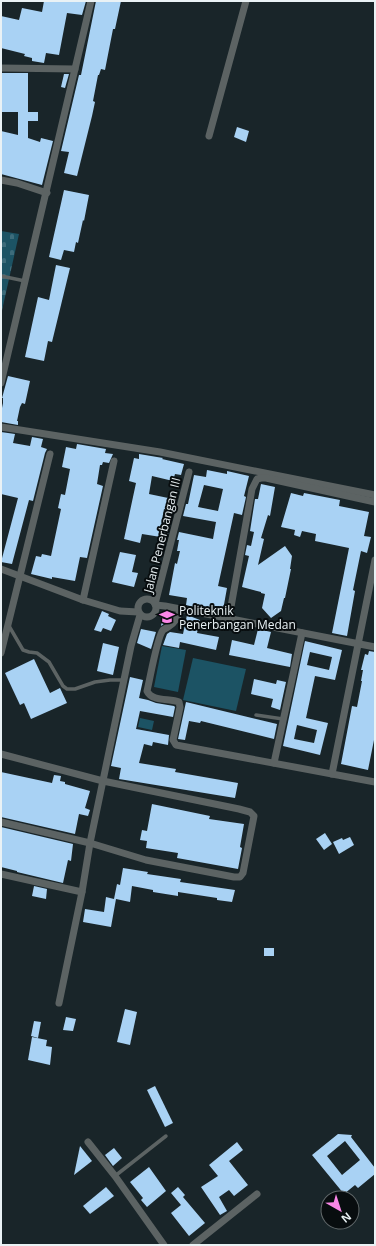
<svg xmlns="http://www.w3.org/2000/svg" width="376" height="1246" font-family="'Open Sans',sans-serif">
<defs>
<pattern id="cemetery-stones" width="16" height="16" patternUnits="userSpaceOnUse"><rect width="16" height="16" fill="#1c5364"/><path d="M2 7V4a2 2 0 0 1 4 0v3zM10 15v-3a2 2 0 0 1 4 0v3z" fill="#3d6c7b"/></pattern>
</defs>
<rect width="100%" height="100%" fill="#192529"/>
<path fill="url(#cemetery-stones)" d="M1,231L19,234L1,315Z"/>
<g fill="#1c5364">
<path d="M162,646L186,650L178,692L154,687Z"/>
<path d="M193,658L246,669L236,711L183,700Z"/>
<path d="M140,718L154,721L152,730L138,727Z"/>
</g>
<g fill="#a9d2f4" fill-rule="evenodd">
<path d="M44,1H86L82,15L67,13L59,55L46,53L44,63L32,61V58L24,56L25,54L1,48V16L19,20L22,8L42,12Z"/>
<path d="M96,1H121L115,29H113L105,70L101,69L99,75H98L93,101L95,102L92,116L77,176L64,173L69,152L61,151L79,75H81Z"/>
<path d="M1,73H28V112H38V121H28V138L40,142L41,138L53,141L42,185L1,174V131L18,135V112H1Z"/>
<path d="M64,74H69L65,88L61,87Z"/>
<path d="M237,127L249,131L246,142L234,137Z"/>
<path d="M64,190L89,195L84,221L83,220L78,243L76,242L74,252L64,250L61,260L49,257Z"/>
<path d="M56,265L70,268L52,342L48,341L44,361L25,357L38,297L49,300Z"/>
<path d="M8,376L30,381L25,404L22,403L20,407L17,421H18V425L1,422V413L3,403V398H2Z"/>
<path d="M1,432L15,434L13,443L30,446L32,437L43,439L41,447L47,449L45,453L33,501L29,500L12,564L1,562L18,498L1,494Z"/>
<path d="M77,444L106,449L105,453L113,454L109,463L103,462L102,465H100L97,484L103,486L87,558L80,557L75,581L52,577V579L31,574L36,556L41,557L42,554L51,556L61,509L58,508L61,494L65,495L70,469L62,467L66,447L76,449Z"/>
<path d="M139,454L163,458L162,459L184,464L181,475L175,474L173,481L152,476L149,494L173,499V501L176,502L174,511L164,509L161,526L168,528V530H169L167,538L142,534L140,543L124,539L136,483L129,481L134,458L139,459Z"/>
<path d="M207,470L227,474V471L249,476L244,496L246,497L242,515L234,513L218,586L227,588L223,610L196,605V607L190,606L186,605L187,598L169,595L175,563L177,564L180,551H177L179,540H177L179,532L213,539L216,522L183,516L186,504H188L194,475L206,477ZM204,485L223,489L218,511L198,507Z"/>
<path d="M261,484L275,487L270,516L268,515L261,538L264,539L258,565L285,546L292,556L290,569H291L285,598H284L281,611L271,618L262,608L265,594L261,593V592L242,587L249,556L245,555L247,545L251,546L254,532L250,531L255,499H258Z"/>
<path d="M291,493L303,496L304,493L340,500L339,506L369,512L364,536L371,537L367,553L361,551L353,590L355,591L347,636L332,633L349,548L315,541L316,534L302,531L300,537L294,535L295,530L281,527Z"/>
<path d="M120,552L136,555L132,572L138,573L134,587L112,582Z"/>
<path d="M102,611L109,614L108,616L116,620L111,631L103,628L101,632L94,630Z"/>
<path d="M164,611L172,613L170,619L161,626Z"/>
<path d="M187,615L200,620L197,633L219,637L216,650L180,642L179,648L163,645L167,634L170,632L183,634Z"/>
<path d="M141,629L156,632L151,649L137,643Z"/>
<path d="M258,629L271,632L267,648L292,654L290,667L229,655L232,640L254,645Z"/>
<path d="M305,641L342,650L335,680L315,676L306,718L328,723L320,755L283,746ZM310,652L332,657L329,670L307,665ZM297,725L317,730L314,743L294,739Z"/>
<path d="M103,643L119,647L113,675L97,671Z"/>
<path d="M369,651L375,652V735L368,770L341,764L352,706L357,707L362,681H361L363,670H361L365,654L368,655Z"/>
<path d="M34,659L50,693L60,688L67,703L31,719L24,703L20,705L5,673Z"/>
<path d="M130,677L143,680L139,698L148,700L156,703L174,706L175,707L173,717L140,711L136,729L169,735L168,745L153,742L152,746L144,744L139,763L176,769L175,772L238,783L235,798L119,779L121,768L111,766Z"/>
<path d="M254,679L276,684L277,680L286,682L280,710L271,707L273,699L251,694Z"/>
<path d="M186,702L277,724L274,739L201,721L200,723L189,721L185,740L178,739Z"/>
<path d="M1,772L52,783L54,775L61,776L60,781L65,782V784L90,791L85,808L90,810L88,816L79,814L75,834L1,817Z"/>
<path d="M152,804L210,816L209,819L244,824L240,847L242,848L238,869L177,858L178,853L146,848L147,841L140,840L142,830L147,831Z"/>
<path d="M1,827L73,844L71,861L68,860L63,883L17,872V871L1,867Z"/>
<path d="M325,833L332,844L324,850L316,839Z"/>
<path d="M350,837L354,845L339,854L333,842L342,838L343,840Z"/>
<path d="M123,868L148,872L147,874L181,879L180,882L235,890L232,902L217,900V898L178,892V896L153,892V890L132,886L130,902L116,899L111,927L83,922L85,909L104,912L106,897L114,899L117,884L120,885Z"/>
<path d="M34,886L47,889L46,899L32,896Z"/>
<rect x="264" y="948" width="10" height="8"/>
<path d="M125,1009L137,1012L130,1045L117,1042Z"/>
<path d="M66,1017L76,1019L73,1031L63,1030Z"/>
<path d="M34,1021L41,1022L38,1038L31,1036Z"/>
<path d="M32,1037L47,1040L46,1046L52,1047L50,1065L28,1060Z"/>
<path d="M155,1086L173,1123L165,1127L147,1090Z"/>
<path d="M338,1134L352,1135L351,1137L375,1168V1174L358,1188L355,1185L344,1194L312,1155ZM345,1141L360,1160L342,1175L327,1156Z"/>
<path d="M237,1142L243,1150L229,1161L248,1185L234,1196L229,1190L219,1197L227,1211L220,1215L201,1187L218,1176L209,1165Z"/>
<path d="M80,1146L92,1161L74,1175Z"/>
<path d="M114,1148L122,1158L113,1166L105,1155Z"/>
<path d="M149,1167L166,1191L147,1207L141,1200L143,1198L130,1182Z"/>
<path d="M106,1187L114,1196L90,1214L83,1206Z"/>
<path d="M178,1187L185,1195L183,1197L205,1223L189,1236L171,1213L181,1205L171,1193Z"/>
</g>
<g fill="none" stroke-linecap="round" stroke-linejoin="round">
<g stroke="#5c6363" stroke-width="3.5">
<path d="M1,276L25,281"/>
<path d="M9,626L23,650L29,652L37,653L49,662L63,686L67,689H75L95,682L110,680H124"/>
<path d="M256,715L283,719"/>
<path d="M115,1176L166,1136"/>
</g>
<g stroke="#5c6363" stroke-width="7">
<path d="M1,68L75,69"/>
<path d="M209,136L246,1"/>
<path d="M1,180L17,183L47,193"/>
<path d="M1,383L91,1"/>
<path d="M1,427L160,452L375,495"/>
<path d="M1,569L83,600L120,611L138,612"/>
<circle cx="147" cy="608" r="9"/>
<path d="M83,600L114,461"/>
<path d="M155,604L189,472"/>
<path d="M156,605L165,606L375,647"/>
<path d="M180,609C179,617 176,622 168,627C168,627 163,630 163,630C157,637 150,679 147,691C152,702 170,698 179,702L180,707L173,740L176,745L375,782"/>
<path d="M229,618L252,489L257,479L261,478H266L375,502"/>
<path d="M1,653L50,454"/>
<path d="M1,754L103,781L239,809L250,812L254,816L243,873L240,877H234L146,860L90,843L1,822"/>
<path d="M274,763L302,633"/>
<path d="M332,774L375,560"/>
<path d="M1,874L82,892"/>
<path d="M59,1003L82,892L90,843L131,646L140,615"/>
<path d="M88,1142L115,1176L164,1245"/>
<path d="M193,1245L257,1194"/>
</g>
</g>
<defs>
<g id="university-bare" transform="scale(1.2)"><path d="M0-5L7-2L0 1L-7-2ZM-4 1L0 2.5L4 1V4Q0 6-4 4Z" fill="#fa87e7" stroke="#080d0f" stroke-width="2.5" paint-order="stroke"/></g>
</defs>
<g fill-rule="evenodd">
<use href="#university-bare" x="167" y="617"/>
</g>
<g text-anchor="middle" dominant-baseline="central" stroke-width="4" stroke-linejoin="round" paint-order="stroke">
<g font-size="12" fill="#eaf2f5" stroke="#080d0f">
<text transform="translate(162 535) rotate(-76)">Jalan Penerbangan III</text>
</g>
<g font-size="12" fill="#eaf2f5" stroke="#080d0f" text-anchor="start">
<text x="179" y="610">Politeknik<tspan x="179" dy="14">Penerbangan Medan</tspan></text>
</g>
</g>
<rect width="376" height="1246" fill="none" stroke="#eaf2f5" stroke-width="4"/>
<g transform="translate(340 1210) rotate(141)"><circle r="19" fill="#080d0f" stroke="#62696b"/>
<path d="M0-3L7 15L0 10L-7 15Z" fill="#fa87e7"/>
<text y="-6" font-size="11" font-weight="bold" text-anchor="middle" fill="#eaf2f5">N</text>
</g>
</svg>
